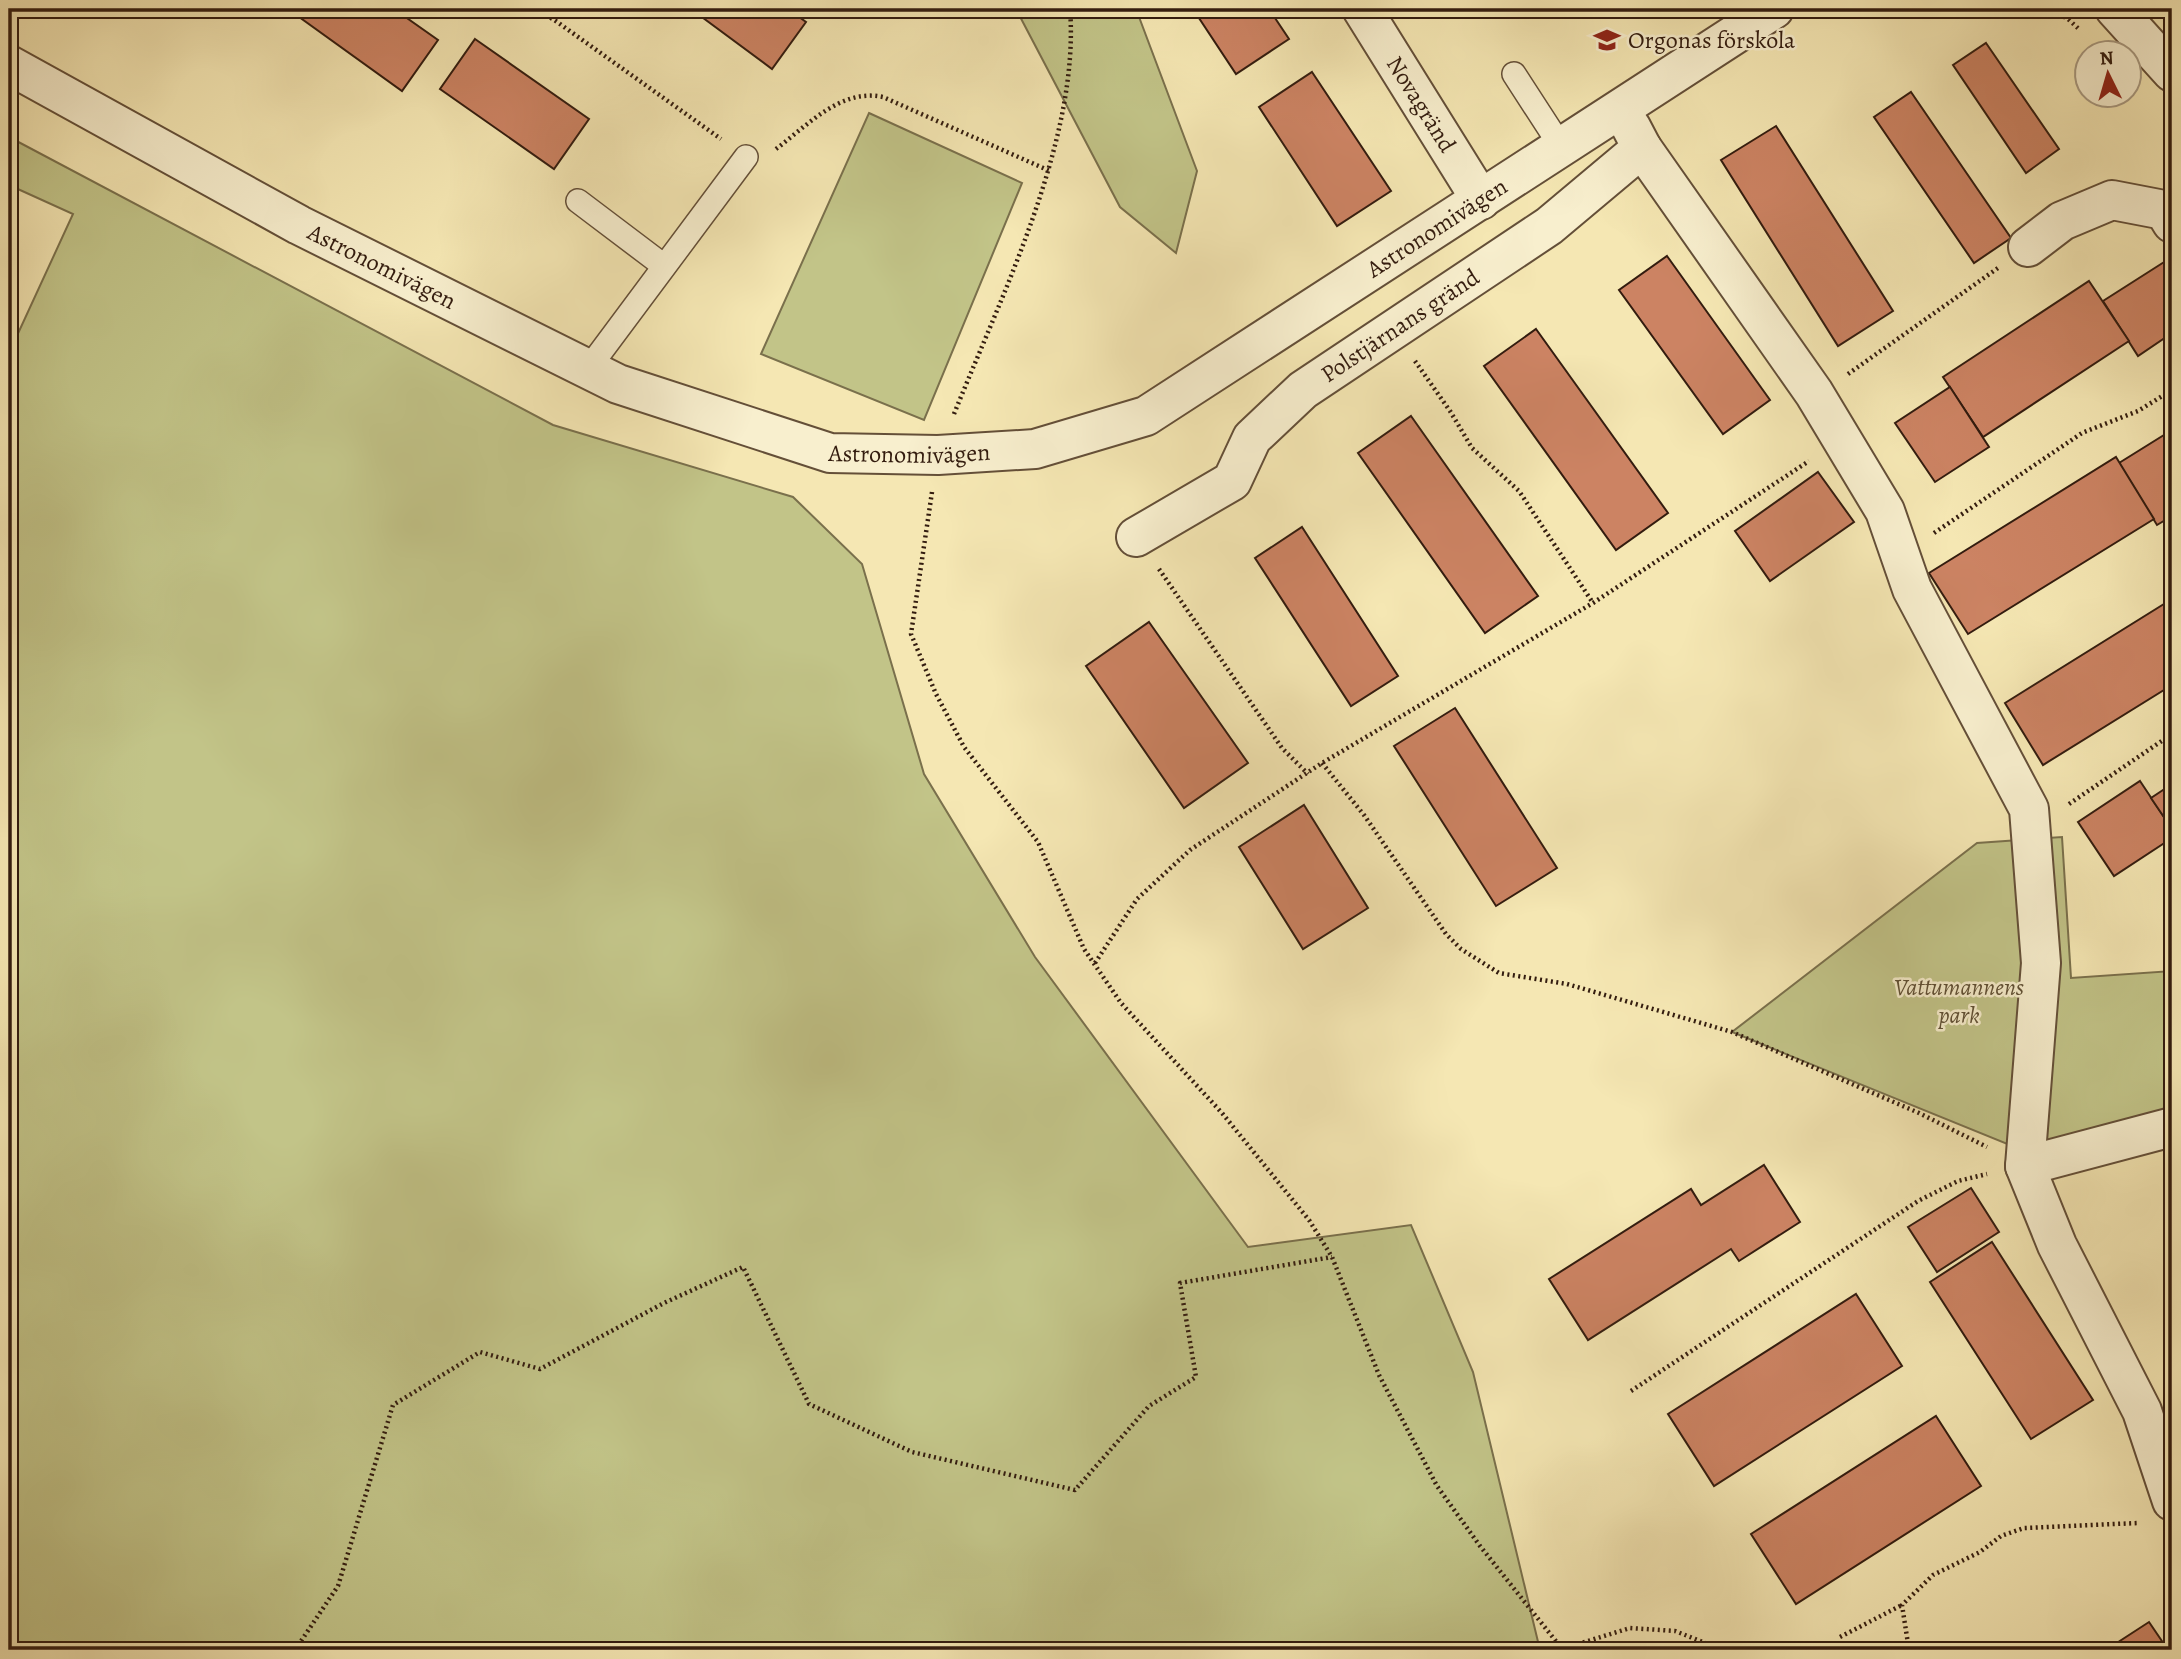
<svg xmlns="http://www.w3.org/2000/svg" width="2181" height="1659" font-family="Alegreya,serif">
<rect width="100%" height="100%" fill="#f5e7b3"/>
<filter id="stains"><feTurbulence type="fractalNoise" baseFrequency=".00286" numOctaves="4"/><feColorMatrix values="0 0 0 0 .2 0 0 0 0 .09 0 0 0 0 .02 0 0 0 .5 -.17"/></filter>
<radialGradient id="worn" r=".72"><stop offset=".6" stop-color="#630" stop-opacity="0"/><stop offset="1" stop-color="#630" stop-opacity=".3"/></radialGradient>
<g fill="#c2c488" stroke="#7a704c" stroke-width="2">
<path d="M1016,9H1136L1197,171L1176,253L1120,207Z"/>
<path d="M869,113L1022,183L924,420L761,354Z"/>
<path d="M9,137L553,425L793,497L862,564L924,774L1035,957L1248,1247L1411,1225L1473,1372L1540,1650H9V353L73,214L9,185Z"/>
<path d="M2062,837L2071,978L2172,971V1121L2027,1152L1732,1032L1977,843Z"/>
</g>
<g fill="#cc8363" stroke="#331c0f" stroke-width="2">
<path d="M288,9H394L438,40L402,91Z"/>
<path d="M691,9H788L806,22L772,69Z"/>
<path d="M1193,9H1269L1289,39L1236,74Z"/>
<path d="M475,39L589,119L554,169L440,89Z"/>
<path d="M1986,43L2059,149L2026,173L1953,65Z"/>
<path d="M1312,72L1391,191L1337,226L1259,107Z"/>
<path d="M1911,92L2011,238L1974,263L1874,117Z"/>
<path d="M1776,126L1893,311L1838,346L1721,160Z"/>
<path d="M1667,256L1770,400L1723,434L1619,290Z"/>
<path d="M2172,257V333L2138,356L2103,301Z"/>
<path d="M2089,281L2129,341L1983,437L1943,377Z"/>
<path d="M1536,329L1668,513L1616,550L1484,366Z"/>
<path d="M1950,387L1989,447L1935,482L1895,423Z"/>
<path d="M1411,416L1538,596L1485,633L1358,453Z"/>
<path d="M2172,430V516L2157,525L2119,463Z"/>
<path d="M2116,457L2154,519L1968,634L1929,573Z"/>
<path d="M1818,472L1854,522L1770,581L1735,531Z"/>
<path d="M1302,527L1398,676L1351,706L1255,558Z"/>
<path d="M2172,599V685L2043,765L2005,703Z"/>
<path d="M1149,622L1248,763L1184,808L1086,666Z"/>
<path d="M1455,708L1557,868L1496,906L1394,746Z"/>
<path d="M2140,781L2172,829V838L2114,876L2078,822Z"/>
<path d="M2172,784V829L2151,798Z"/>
<path d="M1304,805L1368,908L1303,949L1239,847Z"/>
<path d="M1764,1165L1800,1222L1739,1261L1731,1249L1588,1340L1549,1279L1691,1189L1701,1205Z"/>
<path d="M1971,1188L1999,1232L1937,1272L1908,1227Z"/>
<path d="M1992,1242L2093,1400L2031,1439L1930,1282Z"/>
<path d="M1856,1294L1902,1366L1714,1486L1668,1414Z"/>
<path d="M1936,1416L1981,1486L1796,1604L1751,1534Z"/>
<path d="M2149,1622L2168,1650H2106Z"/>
</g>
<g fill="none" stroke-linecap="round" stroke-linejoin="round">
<g stroke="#644f38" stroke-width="26">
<g id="service">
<path d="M1514,74L1562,148"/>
<path d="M578,201L664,266"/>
<path d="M588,369L746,157"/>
</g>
</g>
<g stroke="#644f38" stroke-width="42">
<g id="minor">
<path id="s1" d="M1362,9L1481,200"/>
<path d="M2115,9L2172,72"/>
<path id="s2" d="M9,65L299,225L618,384L830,453L938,455L1035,449L1146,416L1774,9"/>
<path d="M1642,148L1814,393L1885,511L1912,589L2029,809L2041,963L2025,1166L2057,1245L2142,1411L2172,1501"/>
<path d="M2028,247L2062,221L2112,200L2164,210L2172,223"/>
<path id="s3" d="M1136,537L1232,481L1252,438L1303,390L1549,226L1642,148L1631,127"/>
<path d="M2025,1166L2172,1127"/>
</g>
</g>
<g stroke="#331c0f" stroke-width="4.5" stroke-dasharray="2 3.5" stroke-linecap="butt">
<path d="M530,9L553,19L721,139"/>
<path d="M2049,9L2068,19L2080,30"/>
<path d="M2165,110L2172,118"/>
<path d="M776,149C808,125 841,88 883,97L1050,171"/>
<path d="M1415,361L1450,411L1472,448L1519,491L1593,603"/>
<path d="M1848,374L1998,268"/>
<path d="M954,414C1002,294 1080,139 1070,9"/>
<path d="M932,492L911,634L936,694L964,747L1038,842L1084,949L1121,1003L1222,1113L1309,1220L1332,1257L1379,1375L1437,1486L1480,1546L1563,1650"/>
<path d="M1934,533L2082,433L2138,411L2172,390"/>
<path d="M1159,569L1282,748L1308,774"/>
<path d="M1322,763L1364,815L1446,934L1461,949L1499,973L1567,984L1732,1032L1919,1113L1987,1147"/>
<path d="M2069,804L2172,734"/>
<path d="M1095,963L1137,899L1190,850L1322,763L1593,603L1809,461"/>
<path d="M1631,1391L1918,1201L1958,1181L1987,1174"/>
<path d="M1840,1637L1902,1605"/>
<path d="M1562,1649L1630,1628L1675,1631L1723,1650"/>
<path d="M295,1650L338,1586L393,1405L480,1352L540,1369L664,1303L743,1267L809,1404L912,1452L1075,1490L1149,1406L1196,1377L1180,1283L1332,1257"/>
<path d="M1909,1650L1902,1605L1933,1575L1980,1552L2001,1536L2024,1528L2138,1523"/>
</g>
<use href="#service" stroke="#f8efce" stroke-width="23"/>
<use href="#minor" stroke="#f8efce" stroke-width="38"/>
</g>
<defs>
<g id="school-bare" transform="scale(2.1)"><path d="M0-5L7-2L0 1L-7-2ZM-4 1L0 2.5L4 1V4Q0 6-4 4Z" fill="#8f2418" stroke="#f8efce" stroke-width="2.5" paint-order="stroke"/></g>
</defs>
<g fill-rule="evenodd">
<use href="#school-bare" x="1607" y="40"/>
</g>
<g text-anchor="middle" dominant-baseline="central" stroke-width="5" stroke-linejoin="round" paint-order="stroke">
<g font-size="24" fill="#331c0f" stroke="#f8efce" text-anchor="start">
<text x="1628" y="40">Orgonas förskola</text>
</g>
<g font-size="24" fill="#331c0f" stroke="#f8efce">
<text stroke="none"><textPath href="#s1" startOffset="112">Novagränd</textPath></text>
<text stroke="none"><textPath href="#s2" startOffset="1578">Astronomivägen</textPath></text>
<text stroke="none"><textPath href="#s2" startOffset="424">Astronomivägen</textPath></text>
<text stroke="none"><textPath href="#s3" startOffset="345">Polstjärnans gränd</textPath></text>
<text stroke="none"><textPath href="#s2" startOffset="990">Astronomivägen</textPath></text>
</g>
<g font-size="24" font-style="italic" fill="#5e4e33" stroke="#f8efce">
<text x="1959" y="987">Vattumannens<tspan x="1959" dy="28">park</tspan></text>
</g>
</g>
<rect width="2181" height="1659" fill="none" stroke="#f5e7b3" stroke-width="35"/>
<rect x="10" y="10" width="2160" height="1638" fill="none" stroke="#331c0f" stroke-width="3.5"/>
<rect x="18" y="18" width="2146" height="1624" fill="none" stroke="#331c0f" stroke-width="2"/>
<g transform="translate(2108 74) rotate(355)"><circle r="33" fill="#f8efce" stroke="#a99b82" stroke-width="2"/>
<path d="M0-5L12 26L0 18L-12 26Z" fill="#8f2418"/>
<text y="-10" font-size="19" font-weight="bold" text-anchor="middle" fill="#331c0f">N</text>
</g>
<rect width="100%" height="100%" filter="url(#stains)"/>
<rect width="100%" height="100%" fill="url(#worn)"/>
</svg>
